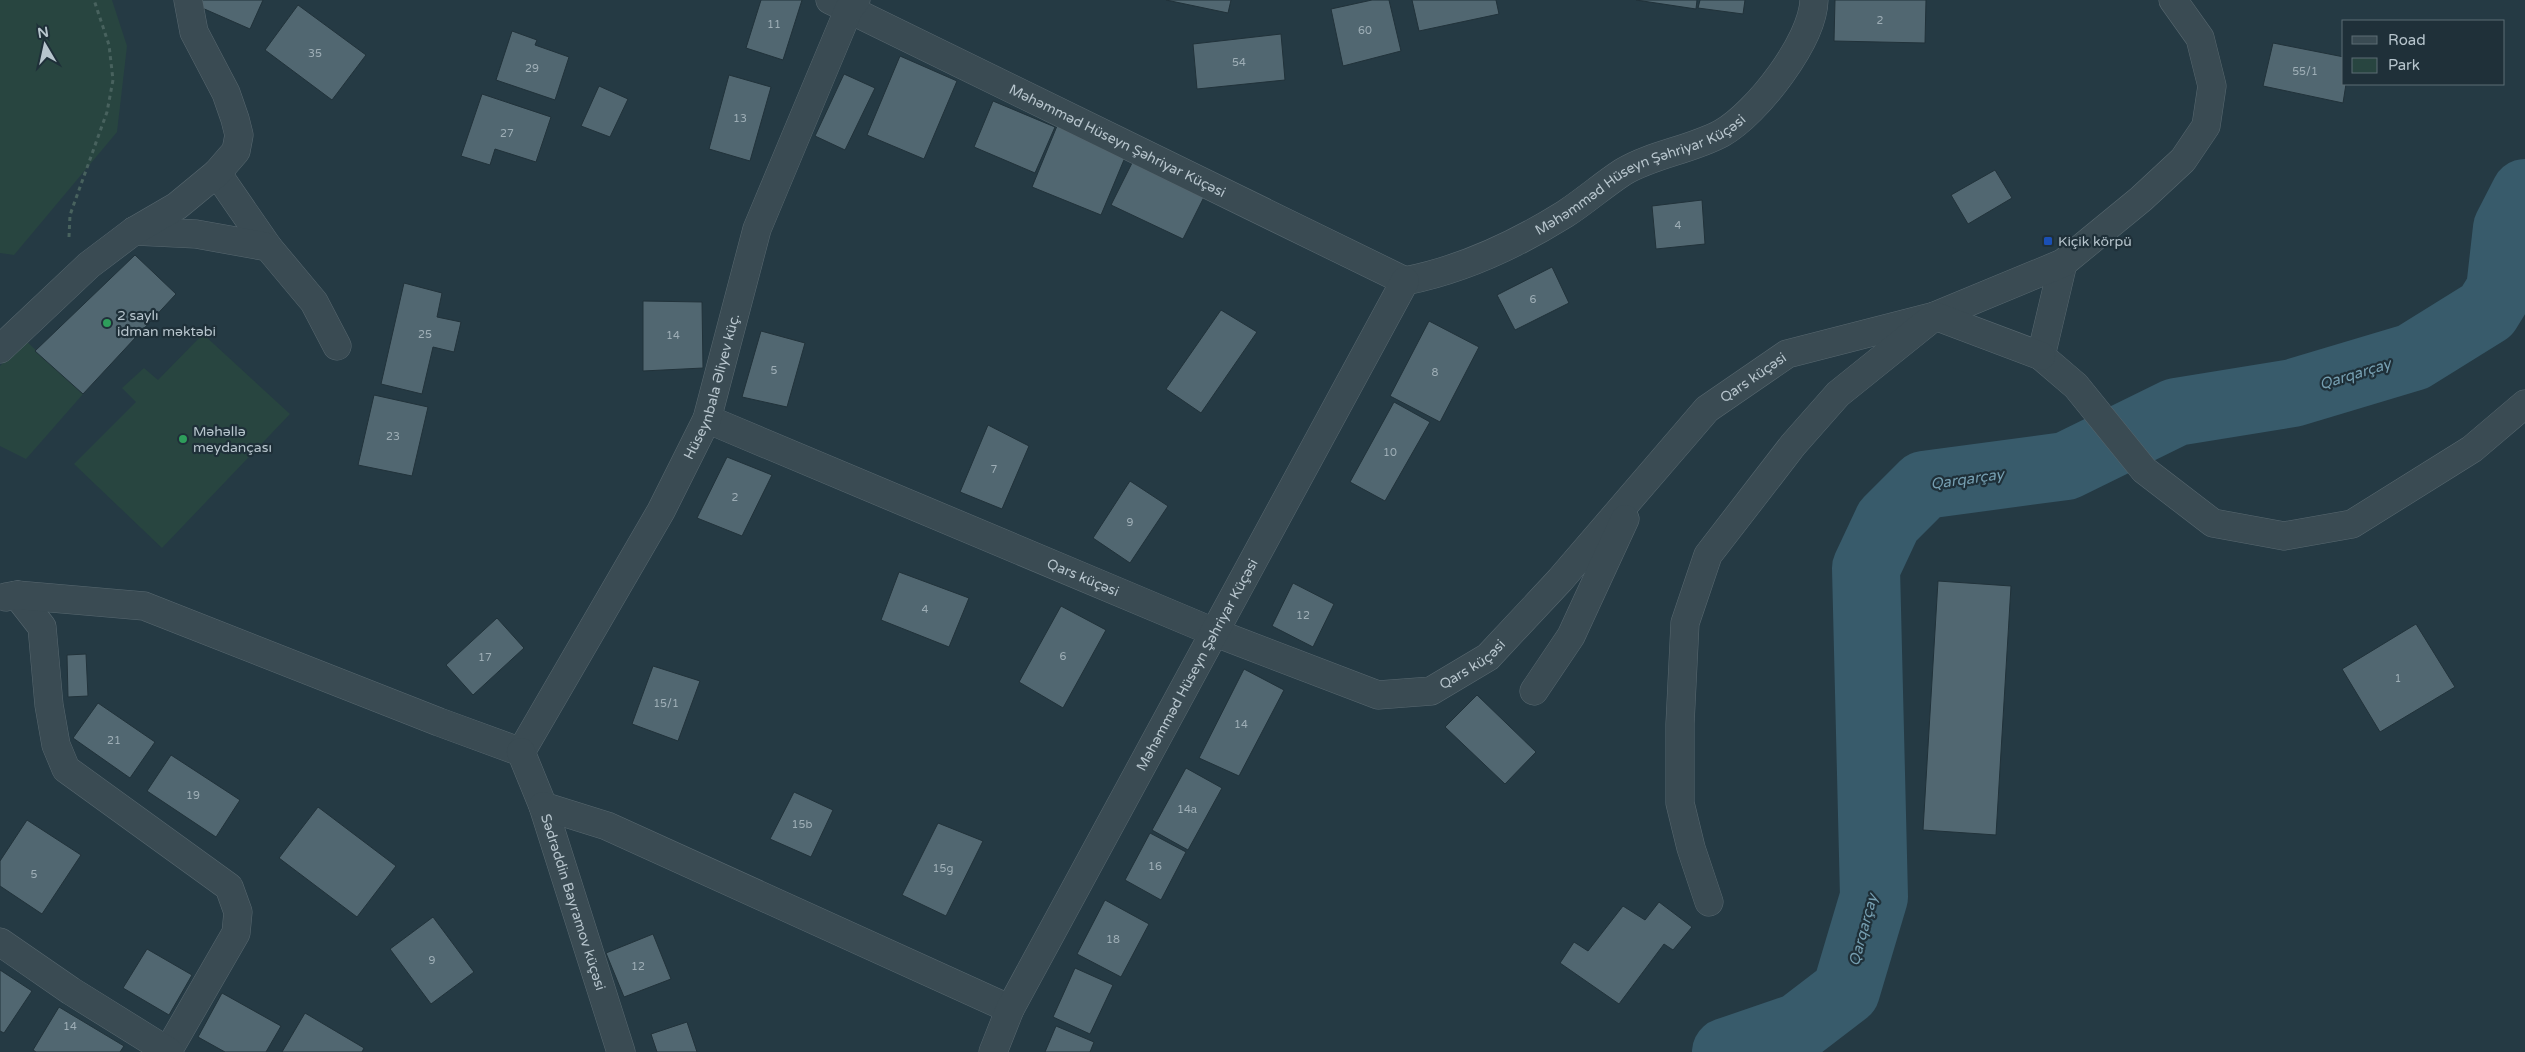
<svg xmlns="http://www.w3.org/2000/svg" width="2525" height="1052" font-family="'Varela Round',sans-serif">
<rect width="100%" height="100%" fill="#253a44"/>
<g fill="#284540">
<path d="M0,0H112L127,46L117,132L14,255L0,253Z"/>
<path d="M203,334L290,414L162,548L74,464L136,402L122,388L144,368L158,380Z"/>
<path d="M25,340L83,394L26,459L0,446V366Z"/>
</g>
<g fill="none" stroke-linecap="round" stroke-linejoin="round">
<path stroke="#385b6b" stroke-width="68" d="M1726,1052L1799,1027L1846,991L1874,897L1866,568L1888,521L1924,485L2066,466L2176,412L2293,393L2413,357L2487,311L2500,290L2507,228L2525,193"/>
</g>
<g fill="#516771" stroke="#21323a">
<path d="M194,0H263L250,29L193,4Z"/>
<path d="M761,0H802L783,60L746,48Z"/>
<path d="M1166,0H1231L1228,13Z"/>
<path d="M1372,0H1389L1401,51L1343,66L1331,9Z"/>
<path d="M1412,0H1496L1499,14L1419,31Z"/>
<path d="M1636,0H1697L1696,9Z"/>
<path d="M1700,0H1745L1743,14L1698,8Z"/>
<path d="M1835,0H1926L1925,43L1834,41Z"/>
<path d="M298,5L366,55L332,100L265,50Z"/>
<path d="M512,31L537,40L535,45L569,57L555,100L496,80Z"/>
<path d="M1281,34L1285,80L1197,89L1193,44Z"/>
<path d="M2273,43L2344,57V84H2346L2343,103L2263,86Z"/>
<path d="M900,56L957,81L924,159L867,135Z"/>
<path d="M844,74L875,88L845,150L815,136Z"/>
<path d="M729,75L771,87L750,161L709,149Z"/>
<path d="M599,86L628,99L610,137L581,126Z"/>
<path d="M482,94L551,117L536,162L495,149L490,165L461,156Z"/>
<path d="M993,101L1055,127L1035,173L974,147Z"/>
<path d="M1057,126L1126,155L1101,215L1032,187Z"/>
<path d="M1133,161L1205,195L1183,239L1111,205Z"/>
<path d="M1995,170L2012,198L1968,224L1951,195Z"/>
<path d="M1702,200L1705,244L1656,249L1652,206Z"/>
<path d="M135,255L176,294L83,394L35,351Z"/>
<path d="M1552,267L1569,303L1515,330L1497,295Z"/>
<path d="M404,283L442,293L437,317L461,322L454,352L433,347L422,394L381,384Z"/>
<path d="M643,301L702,302L703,368L643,371Z"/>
<path d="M1221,310L1257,332L1201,413L1166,389Z"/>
<path d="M1429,321L1479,347L1440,422L1390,396Z"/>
<path d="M761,331L805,343L787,407L742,397Z"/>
<path d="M374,395L428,407L412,476L358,465Z"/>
<path d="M1394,402L1430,422L1385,501L1350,482Z"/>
<path d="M988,425L1029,446L1002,509L960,492Z"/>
<path d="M727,457L772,475L742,536L697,518Z"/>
<path d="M1130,481L1168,506L1130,563L1093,538Z"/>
<path d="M899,572L969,598L949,647L881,620Z"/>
<path d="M1938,581L2011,586L1996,835L1923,830Z"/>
<path d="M1293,583L1334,604L1313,647L1272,626Z"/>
<path d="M1061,606L1106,630L1063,708L1019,682Z"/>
<path d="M497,618L524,648L473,695L446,665Z"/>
<path d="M2416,624L2455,687L2380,732L2342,669Z"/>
<path d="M86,654L88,696L68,697L67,655Z"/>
<path d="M653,666L700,681L678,741L632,724Z"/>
<path d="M1244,669L1284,690L1239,776L1199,758Z"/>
<path d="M1477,695L1536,752L1505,784L1445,727Z"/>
<path d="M98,703L155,742L130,778L73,738Z"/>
<path d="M171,755L240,800L216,837L147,791Z"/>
<path d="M1186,768L1222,788L1188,850L1152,830Z"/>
<path d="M794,792L833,810L811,857L770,839Z"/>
<path d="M318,807L396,866L357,917L279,858Z"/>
<path d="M27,820L81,855L42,914L0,886V861Z"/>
<path d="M938,823L983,841L946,916L902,895Z"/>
<path d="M1150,833L1186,852L1161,900L1125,880Z"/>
<path d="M1105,900L1149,924L1121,977L1077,954Z"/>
<path d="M1659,902L1692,927L1673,950L1664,944L1619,1004L1560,963L1574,942L1588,951L1623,906L1645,920Z"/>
<path d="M433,917L474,972L431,1004L390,949Z"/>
<path d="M653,934L671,979L624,997L606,953Z"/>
<path d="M147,949L192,975L169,1015L123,988Z"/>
<path d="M1075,968L1113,985L1090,1034L1053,1017Z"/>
<path d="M0,970L32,991L4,1033L0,1031Z"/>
<path d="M222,993L281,1026L266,1052H225L198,1037Z"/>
<path d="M59,1007L124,1046L120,1052H36L33,1050Z"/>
<path d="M305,1013L364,1048L362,1052H282Z"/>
<path d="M687,1022L697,1052H657L651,1034Z"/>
<path d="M1056,1026L1094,1042L1090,1052H1045Z"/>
</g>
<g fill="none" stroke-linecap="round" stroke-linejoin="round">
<g stroke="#586870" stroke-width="29">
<g id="minor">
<path id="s1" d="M830,0L1405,281C1461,270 1517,244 1565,214C1585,201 1603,185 1623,172C1653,154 1691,150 1722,133C1757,113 1813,41 1814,0"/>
<path d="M217,173L268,247"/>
<path d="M134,231L196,234L268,247L314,302L337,346"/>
<path d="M2063,263L2041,356L2076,386L2144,470L2213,523L2284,536L2352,524L2472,449L2525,404"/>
<path d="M0,349L89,265L134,231L177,206L217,173L236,151L239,135L235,119L226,93L194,32L188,0"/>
<path id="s2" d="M707,419L1216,633L1378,695L1431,691L1488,657L1560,580L1707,409L1787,354L1935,316L2063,263L2141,199L2183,160L2206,126L2212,86L2200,38L2173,0"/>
<path d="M17,595L42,627L49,705L56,745L66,769L229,887L238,912L236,933L168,1051"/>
<path d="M6,597L17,595L144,606L439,722L521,752"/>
<path d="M1534,691L1571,636L1625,519"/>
<path id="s3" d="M521,752L661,511L707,419L757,229L849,9L856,0"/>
<path id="s4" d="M521,752L543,806L621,1052"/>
<path d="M543,806L607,826L1010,1009"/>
<path d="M1709,902L1691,848L1680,803V724L1685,623L1708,555L1793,445L1838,394L1935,316L2041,356"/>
<path d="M0,942L71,991L169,1052"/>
<path id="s5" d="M993,1052L1010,1009L1405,281"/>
</g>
</g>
<path stroke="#48625e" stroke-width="3" stroke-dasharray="4 4" stroke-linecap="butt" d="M69,237L70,215L107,112L113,80L109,45L94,0"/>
<use href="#minor" stroke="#3a4b53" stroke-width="28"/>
</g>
<rect fill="#1a4fb4" stroke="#1f3039" stroke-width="2" x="2043" y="236" width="10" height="10" rx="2.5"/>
<g fill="#2e9e5b" stroke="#1f3039" stroke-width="2">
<circle cx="107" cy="323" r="5"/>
<circle cx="183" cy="439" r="5"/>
</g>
<g text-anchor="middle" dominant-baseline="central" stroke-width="4.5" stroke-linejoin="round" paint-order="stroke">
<g font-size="11" fill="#9eaeb6">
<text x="1880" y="20">2</text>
<text x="774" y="24">11</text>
<text x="1365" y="30">60</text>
<text x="315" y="53">35</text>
<text x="1239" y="62">54</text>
<text x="532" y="68">29</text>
<text x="2305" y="71">55/1</text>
<text x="740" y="118">13</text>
<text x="507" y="133">27</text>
<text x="1678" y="225">4</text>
<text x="1533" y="299">6</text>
<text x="425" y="334">25</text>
<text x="673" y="335">14</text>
<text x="774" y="370">5</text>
<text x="1435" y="372">8</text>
<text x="393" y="436">23</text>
<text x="1390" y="452">10</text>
<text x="994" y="469">7</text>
<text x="735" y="497">2</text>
<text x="1130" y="522">9</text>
<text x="925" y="609">4</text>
<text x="1303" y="615">12</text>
<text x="1063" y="656">6</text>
<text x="485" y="657">17</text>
<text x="2398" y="678">1</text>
<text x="666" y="703">15/1</text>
<text x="1241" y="724">14</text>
<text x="114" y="740">21</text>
<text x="193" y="795">19</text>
<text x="1187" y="809">14а</text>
<text x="802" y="824">15b</text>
<text x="1155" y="866">16</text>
<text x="943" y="868">15g</text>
<text x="34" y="874">5</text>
<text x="1113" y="939">18</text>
<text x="432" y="960">9</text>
<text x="638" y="966">12</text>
<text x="70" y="1026">14</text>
</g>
<g font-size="14" fill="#b7c5cd" stroke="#1f3039">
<text stroke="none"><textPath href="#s1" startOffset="320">Məhəmməd Hüseyn Şəhriyar Küçəsi</textPath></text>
<text stroke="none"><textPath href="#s1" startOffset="900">Məhəmməd Hüseyn Şəhriyar Küçəsi</textPath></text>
<text stroke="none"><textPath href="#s2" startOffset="1232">Qars küçəsi</textPath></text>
<text stroke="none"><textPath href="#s3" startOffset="414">Hüseynbala Əliyev küç.</textPath></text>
<text stroke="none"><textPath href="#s2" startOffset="408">Qars küçəsi</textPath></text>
<text stroke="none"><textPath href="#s2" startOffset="828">Qars küçəsi</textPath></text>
<text stroke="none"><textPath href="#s5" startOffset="438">Məhəmməd Hüseyn Şəhriyar Küçəsi</textPath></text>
<text stroke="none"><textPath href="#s4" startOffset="159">Sədrəddin Bayramov küçəsi</textPath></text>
</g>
<g font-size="14" fill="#b7c5cd" stroke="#1f3039" text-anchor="start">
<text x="2058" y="241">Kiçik körpü</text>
<text x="117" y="315">2 saylı<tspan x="117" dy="16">idman məktəbi</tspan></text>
<text x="193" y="431">Məhəllə<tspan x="193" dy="16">meydançası</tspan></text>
</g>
<g font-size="15" font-style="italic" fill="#769fb1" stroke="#1f3039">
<text transform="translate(2355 374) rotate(-17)">Qarqarçay</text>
<text transform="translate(1967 479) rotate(-8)">Qarqarçay</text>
<text transform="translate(1863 930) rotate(-75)">Qarqarçay</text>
</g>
</g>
<rect x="2342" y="20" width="162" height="65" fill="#1f3039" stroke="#5c6c74"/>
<rect x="2352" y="36" width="25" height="8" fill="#3a4b53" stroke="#5c6c74"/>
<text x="2388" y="45" font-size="15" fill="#b7c5cd">Road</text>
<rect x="2352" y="58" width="25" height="15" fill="#284540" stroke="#5c6c74"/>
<text x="2388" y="70" font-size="15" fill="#b7c5cd">Park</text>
<g transform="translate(45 45) rotate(351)" stroke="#1f3039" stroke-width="4" paint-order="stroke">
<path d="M0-4L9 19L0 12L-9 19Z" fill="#b7c5cd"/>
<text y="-8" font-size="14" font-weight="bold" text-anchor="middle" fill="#b7c5cd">N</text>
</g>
</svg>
